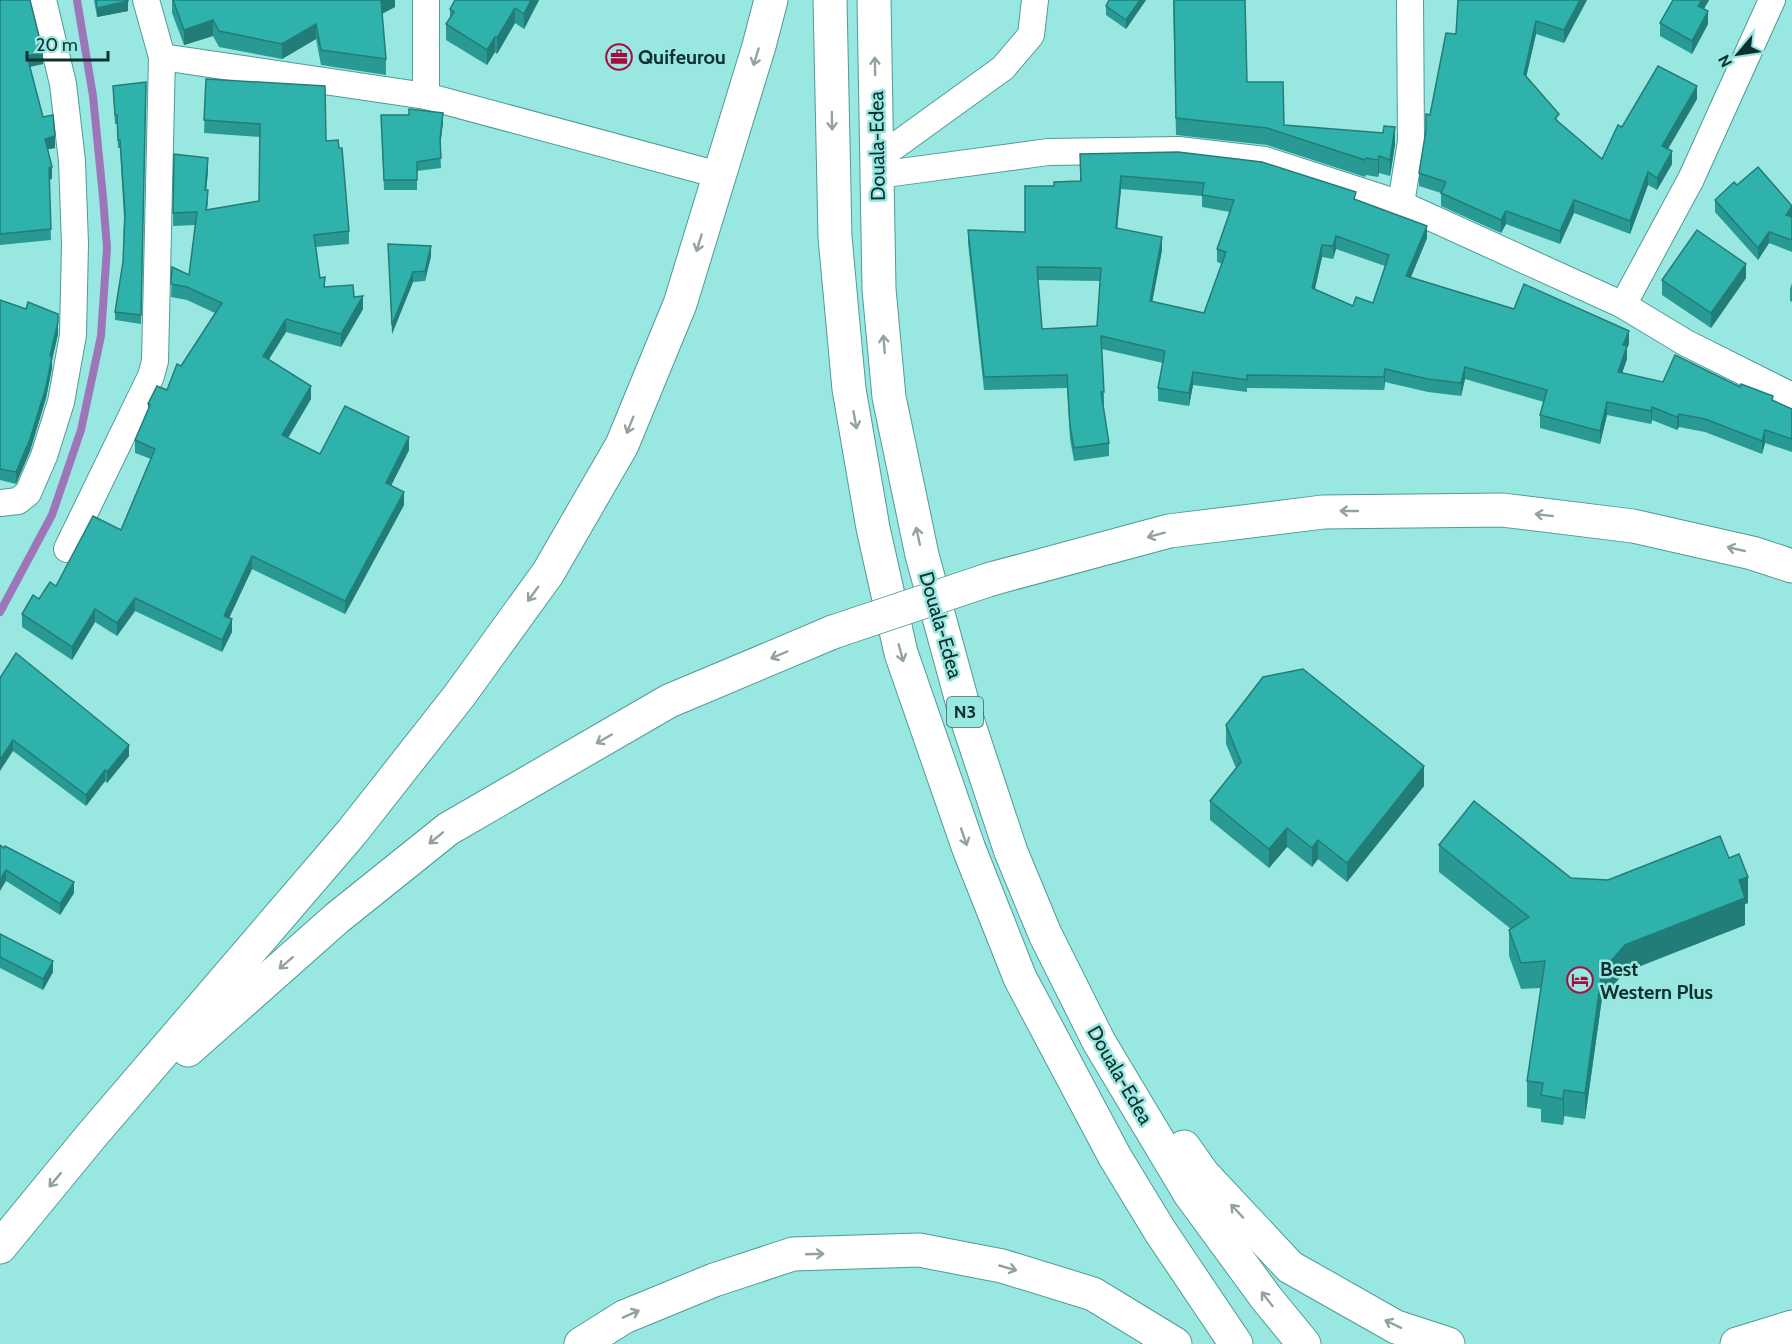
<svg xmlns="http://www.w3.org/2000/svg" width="1792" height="1344" font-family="Cabin,sans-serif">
<rect width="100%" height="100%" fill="#99e7e1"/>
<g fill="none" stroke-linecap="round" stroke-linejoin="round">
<path stroke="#9d76ba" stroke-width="8" d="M0,612L52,515L81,430L101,336L107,248L103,197L93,96L77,0"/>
<g stroke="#4e9b97" stroke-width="28">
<g id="street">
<path d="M426,0V96"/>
<path d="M162,57L426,96L719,175"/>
<path d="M877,159L1003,68L1031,35L1035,0"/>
<path d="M878,175L1048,152L1179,150L1265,160L1401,204L1623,305L1686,343L1792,396"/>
<path d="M1401,204L1411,141L1410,0"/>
<path d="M1623,305L1691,179L1772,0"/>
<path d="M0,503L18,501L28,493L44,456L61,402L73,335L75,244L72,161L63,84L43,0"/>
<path d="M67,549L151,376L155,361L162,57L146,0"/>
</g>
</g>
<g stroke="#4e9b97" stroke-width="35">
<g id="highway">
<path d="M830,0L835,237L849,389L873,528L901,653L969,849L1020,978L1115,1157L1160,1231L1236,1344"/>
<path d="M874,0L879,289L889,397L922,555L966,716L1011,852L1045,934L1099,1042L1190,1194L1267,1299L1304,1344"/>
<path d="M991,579L1169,531L1323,512L1502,510L1633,526L1752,553L1792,566"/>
<path d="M188,1050L337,918L448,829L669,701L833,632"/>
<path d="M1184,1147L1203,1174L1290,1267L1396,1327L1448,1344"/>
<path d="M0,1247L92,1135L352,832L459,696L548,573L622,445L680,304L759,46L771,0"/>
<path d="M581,1344L624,1317L714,1280L793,1254L919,1250L1002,1266L1093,1294L1175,1344"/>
<path d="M1737,1344L1792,1327"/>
</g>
</g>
<use href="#street" stroke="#fff" stroke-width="26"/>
<use href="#highway" stroke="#fff" stroke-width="33"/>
<g stroke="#4e9b97" stroke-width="35" stroke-linecap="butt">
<path id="highway-bridge" d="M833,632L991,579"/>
</g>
<use href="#highway-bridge" stroke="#fff" stroke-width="33"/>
</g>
<g fill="#299994" fill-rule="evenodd">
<path d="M0,0L43,64L30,67L43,117L55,148L47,149L52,179H49L51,240L0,245Z"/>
<path d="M94,0H128V11L97,17Z"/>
<path d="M172,0H395V7L382,14L386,59V75L321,65L316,39L282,59L219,47L213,36L184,45L172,13Z"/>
<path d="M455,0H539L524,29L515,23L497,54L495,52L487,65L446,40V24L450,19V9Z"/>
<path d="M1146,0L1126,29L1106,15V6Z"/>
<path d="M1173,0L1284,125L1395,144L1390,176L1379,173L1378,177L1366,175L1365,177L1267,145L1176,135Z"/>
<path d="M1458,0H1587L1564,43L1536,34L1526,76L1559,122L1602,159L1622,127L1697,99L1668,149L1672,164L1657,190L1648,185L1630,234L1574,213L1560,244L1506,224L1501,233L1441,206V193L1419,186V173L1430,115L1456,34Z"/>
<path d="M1673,0H1709L1704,9L1708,24L1692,54L1660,36V23Z"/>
<path d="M206,79L326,141L349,231V244L316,247L320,278L325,287L354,297L363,309L341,347L286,332L268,360L311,399L288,438L320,454L409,450L391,485L404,505L345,614L252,569L229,618L232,632L222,652L135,611L117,636L95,622L72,660L22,627V614L39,599L56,586L121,530L151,459L135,453V440L148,410V404L167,390L181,366L215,313L187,300L171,297L172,267L189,275L195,225L173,226L174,154L208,171L206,190L208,203L207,210L259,201L260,137L204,133Z"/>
<path d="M146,82L141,324L115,320V312L123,262L124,219L120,148H118L117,124H115L113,86Z"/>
<path d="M381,115L443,122L440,144L441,168L417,171V190H384Z"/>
<path d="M1080,154L1356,200L1427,238L1411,277L1629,344L1627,348V359L1622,373L1663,382L1740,387L1773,401L1792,409V452L1765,443L1762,454L1705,432L1679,427L1677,430L1652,420L1651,424L1607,415L1600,444L1540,428V415L1544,402L1465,379L1461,396L1428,392L1385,382L1384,390L1247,388V392L1193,385L1189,406L1158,401V388L1163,363L1102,349L1104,392V405H1103L1109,443V456L1074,461L1070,439L1067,388L984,390L968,243V230L1025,232L1054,186L1080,182ZM1121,189L1202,196V207L1230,212L1217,249V262L1222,264L1204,313L1152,302L1162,250L1117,228ZM1336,249L1385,266L1373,303L1353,306L1315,289L1322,257L1333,259ZM1038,280L1100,281L1097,326L1042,329Z"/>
<path d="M1737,185L1792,217V252L1769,243L1758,260L1715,212V200Z"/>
<path d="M388,244L431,256L425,281L413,282L392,334Z"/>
<path d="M1746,278L1711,328L1662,295V280Z"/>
<path d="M1792,283V302L1790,301V289Z"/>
<path d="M0,300L26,309L58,314V334L52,360V368L46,398L30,451L16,484L0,480Z"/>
<path d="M0,678L129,756L107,783L105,781L86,806L13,751Z"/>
<path d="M1226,725L1424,786L1347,882L1318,859L1312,867L1287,847L1269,868L1210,820V801L1236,768L1226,744Z"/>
<path d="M0,845L74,893L60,915L6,881Z"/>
<path d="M1439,845L1571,878L1748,903L1745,904V925L1625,972L1602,998L1585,1119L1564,1116L1563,1125L1541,1122V1109L1527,1107V1081L1541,988L1521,989L1509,956V930L1511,929L1439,872Z"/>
<path d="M0,934L53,972L43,990L0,968Z"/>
</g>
<g fill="#227d78">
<path d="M381,0H395V7L381,14Z"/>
<path d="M531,0H539L524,29V14Z"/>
<path d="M1140,0H1146L1126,29V20Z"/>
<path d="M1580,0H1587L1564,43V30Z"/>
<path d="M1702,0H1709L1698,19V6Z"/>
<path d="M128,1V11L97,17V8Z"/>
<path d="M515,8V23L497,54V38Z"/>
<path d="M1708,11V24L1692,54V41Z"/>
<path d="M213,20V36L184,45V30Z"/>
<path d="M1536,21V34L1524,87V74Z"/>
<path d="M316,24V39L282,59V44Z"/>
<path d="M495,37V52L487,65V50Z"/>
<path d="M43,52V64L27,67V56Z"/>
<path d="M1697,86V99L1662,159V146Z"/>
<path d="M443,113V122L440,149V139Z"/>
<path d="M1395,127V144L1390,176V160Z"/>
<path d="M55,136V148L45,150V139Z"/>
<path d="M1672,151V164L1657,190V178Z"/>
<path d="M1379,156V173L1378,177V160Z"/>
<path d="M208,158V171L205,203V190Z"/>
<path d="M52,167V179L49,180V168Z"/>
<path d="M1648,172V185L1630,234V221Z"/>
<path d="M1121,176V189L1116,241V228Z"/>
<path d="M1574,200V213L1560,244V231Z"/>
<path d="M1792,206V218L1786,215Z"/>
<path d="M1506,211V224L1501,233V220Z"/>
<path d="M1427,226V238L1406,289V276Z"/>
<path d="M1769,232V243L1758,260V248Z"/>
<path d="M1336,236V249L1333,259V246Z"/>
<path d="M1162,237V250L1150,314V301Z"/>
<path d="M1322,245V257L1312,301V288Z"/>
<path d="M431,246V256L425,281V271Z"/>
<path d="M1746,264V278L1711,328V313Z"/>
<path d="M413,272V282L392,334V325Z"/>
<path d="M363,296V309L341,347V334Z"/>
<path d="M286,319V332L263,369V356Z"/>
<path d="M58,322V334L52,360V368L46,398L30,451L16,484V472L50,356Z"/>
<path d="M1629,331V344L1627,348V359L1618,385V372L1623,345Z"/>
<path d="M1465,367V379L1461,396V383Z"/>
<path d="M1385,369V382L1384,390V377Z"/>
<path d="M1193,372V385L1189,406V393Z"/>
<path d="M311,386V399L282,448V435Z"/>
<path d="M1607,402V415L1600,444V431Z"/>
<path d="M1652,407V420L1651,424V411Z"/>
<path d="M1679,414V427L1677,430V417Z"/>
<path d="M1765,430V443L1762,454V441Z"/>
<path d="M409,437V450L386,496V483Z"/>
<path d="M404,492V505L345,614V601Z"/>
<path d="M252,556V569L224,629V616Z"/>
<path d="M135,598V611L117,636V623Z"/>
<path d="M95,609V622L72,660V647Z"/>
<path d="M232,619V632L222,652V640Z"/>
<path d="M13,740V751L0,771V760Z"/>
<path d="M129,745V756L107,783V772Z"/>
<path d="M1424,766V786L1347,882V863Z"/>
<path d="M105,770V781L86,806V795Z"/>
<path d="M1287,828V847L1269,868V849Z"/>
<path d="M1318,840V859L1312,867V848Z"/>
<path d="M6,870V881L0,891V880Z"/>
<path d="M1748,877V903L1745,904V925L1625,972L1602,998L1585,1119V1093L1602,971L1625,945L1739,880Z"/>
<path d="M74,882V893L60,915V904Z"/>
<path d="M53,961V972L43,990V979Z"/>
<path d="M1564,1090V1116L1563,1125V1099Z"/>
</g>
<g fill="#30b2ac" stroke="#227d78" stroke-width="1.5" fill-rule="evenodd">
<path d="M0,0H30L43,52L27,56L43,117L53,115L55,136L45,139L52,167L49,168L51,229L0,234Z"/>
<path d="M96,0H128V1L97,8Z"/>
<path d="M173,0H381L386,59L321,50L316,24L282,44L219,31L213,20L184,30Z"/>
<path d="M455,0H531L524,14L515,8L497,38L495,37L487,50L446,24L454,12L450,9Z"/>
<path d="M1109,0H1140L1126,20L1106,6Z"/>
<path d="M1174,0H1245L1247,82H1283L1284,125L1383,133L1384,126L1395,127L1390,160L1379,156L1378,160L1366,158L1365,160L1267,128L1176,118Z"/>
<path d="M1458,0H1580L1564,30L1536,21L1524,74L1559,114L1555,119L1602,159L1618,125L1622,127L1658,66L1697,86L1662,146L1672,151L1657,178L1648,172L1630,221L1574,200L1560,231L1506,211L1501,220L1441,193L1446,182L1419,173L1426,130V114L1430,115L1446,33L1456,34Z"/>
<path d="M1673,0H1702L1698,6L1708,11L1692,41L1660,23Z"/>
<path d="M206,79L325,86L326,141L338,140L339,148H342L349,231L314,235L320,278L325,277L324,287L353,285L354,297L363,296L341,334L286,319L263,356L311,386L282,435L320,454L345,406L409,437L386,483L404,492L345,601L252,556L224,616L232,619L222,640L135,598L117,623L95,609L72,647L22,614L33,595L39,599L50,582L56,586L93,516L121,530L155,449L135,440L150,405L148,404L157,386L167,390L177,364L181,366L222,303L187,287L171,284L172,267L189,275L197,212L173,213L174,154L208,158L205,190H208L206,210L259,201L260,124L204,120Z"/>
<path d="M146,82L141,315L115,312L123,262L125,213L120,140H118L117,115H115L113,86Z"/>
<path d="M409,109L443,113L440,139L441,158L417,162V180H384L381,115H409Z"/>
<path d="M1178,152L1262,162L1356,192L1354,199L1427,226L1406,276L1514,309L1524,284L1629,331L1623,345L1627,346L1618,372L1663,382L1675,355L1740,387L1741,384L1773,396L1772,400L1792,409V439L1765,430L1762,441L1705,419L1679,414L1677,417L1652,407L1651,411L1607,402L1600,431L1540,415L1547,390L1465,367L1461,383L1428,379L1385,369L1384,377L1247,375V380L1193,372L1189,393L1158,388L1165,351L1101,336L1104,392H1101L1109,443L1074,448L1070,426L1067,375L984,377L968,230L1025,232V186H1054V182L1081,181L1080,154ZM1121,176L1204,183L1202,195L1234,200L1217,249L1226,252L1204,313L1150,301L1162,237L1116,228ZM1336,236L1389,255L1373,303L1356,297L1353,306L1312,288L1322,245L1333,246ZM1037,267L1101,268L1097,326L1042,329Z"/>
<path d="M1758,167L1792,206L1786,215L1792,217V240L1769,232L1758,248L1715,200L1734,182L1737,185Z"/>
<path d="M1697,230L1746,264L1711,313L1662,280Z"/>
<path d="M388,244L431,246L425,271L413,272L392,325Z"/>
<path d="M0,300L26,309L28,302L58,314V322L50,356L52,357L46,387L30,439L16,472L0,469Z"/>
<path d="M16,653L129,745L107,772L105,770L86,795L13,740L0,760V678Z"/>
<path d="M1303,669L1424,766L1347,863L1318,840L1312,848L1287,828L1269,849L1210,801L1241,762L1226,725L1263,677Z"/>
<path d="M1474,801L1571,878L1608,880L1720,836L1729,858L1739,854L1748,877L1739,880L1745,898L1625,945L1602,971L1585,1093L1564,1090L1563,1099L1541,1095L1543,1083L1527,1081L1545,961L1521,963L1509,930L1529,917L1439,845Z"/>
<path d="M0,845L4,848L5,846L74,882L60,904L6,870L0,880Z"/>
<path d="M0,934L53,961L43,979L0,957Z"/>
</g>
<defs><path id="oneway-shaft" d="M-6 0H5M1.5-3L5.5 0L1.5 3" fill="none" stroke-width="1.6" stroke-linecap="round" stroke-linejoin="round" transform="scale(1.5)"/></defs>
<g stroke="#93a2a1">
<use href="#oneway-shaft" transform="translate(756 57) rotate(107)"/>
<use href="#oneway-shaft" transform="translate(875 66) rotate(-91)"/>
<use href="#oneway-shaft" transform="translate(832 121) rotate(89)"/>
<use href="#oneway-shaft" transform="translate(699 243) rotate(107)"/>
<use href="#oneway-shaft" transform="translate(884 344) rotate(-95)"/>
<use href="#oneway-shaft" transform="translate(855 420) rotate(80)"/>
<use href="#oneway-shaft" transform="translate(630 425) rotate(112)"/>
<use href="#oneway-shaft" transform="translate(1349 511) rotate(180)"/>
<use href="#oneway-shaft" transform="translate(1544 515) rotate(-173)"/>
<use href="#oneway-shaft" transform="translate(1156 535) rotate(165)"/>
<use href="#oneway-shaft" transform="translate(918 536) rotate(-102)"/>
<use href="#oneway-shaft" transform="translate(1736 549) rotate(-167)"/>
<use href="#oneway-shaft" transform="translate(533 594) rotate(126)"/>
<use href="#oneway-shaft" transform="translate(901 653) rotate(75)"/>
<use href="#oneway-shaft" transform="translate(779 655) rotate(157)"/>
<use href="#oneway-shaft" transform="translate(604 739) rotate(150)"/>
<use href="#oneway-shaft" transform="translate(964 837) rotate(71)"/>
<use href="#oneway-shaft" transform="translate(436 838) rotate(141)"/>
<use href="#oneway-shaft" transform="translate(286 963) rotate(139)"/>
<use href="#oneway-shaft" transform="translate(55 1180) rotate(130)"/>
<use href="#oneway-shaft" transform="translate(1237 1211) rotate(-133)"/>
<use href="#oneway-shaft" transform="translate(815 1254) rotate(-2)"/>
<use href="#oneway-shaft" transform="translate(1008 1268) rotate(16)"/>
<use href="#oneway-shaft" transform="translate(1267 1299) rotate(-128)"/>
<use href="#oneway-shaft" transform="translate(631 1314) rotate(-24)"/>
<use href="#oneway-shaft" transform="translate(1393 1324) rotate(-154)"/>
</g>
<defs>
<g id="office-ring" transform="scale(1.35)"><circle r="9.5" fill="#99e7e1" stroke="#a50d42" stroke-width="1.5"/><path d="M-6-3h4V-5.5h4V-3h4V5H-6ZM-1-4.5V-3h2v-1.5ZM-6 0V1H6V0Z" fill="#a50d42"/></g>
<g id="hotel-ring" transform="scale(1.35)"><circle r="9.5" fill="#99e7e1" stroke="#a50d42" stroke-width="1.5"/><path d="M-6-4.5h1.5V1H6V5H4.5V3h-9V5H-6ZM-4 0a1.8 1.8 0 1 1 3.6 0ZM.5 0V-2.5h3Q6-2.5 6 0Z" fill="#a50d42"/></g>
</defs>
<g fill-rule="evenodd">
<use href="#office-ring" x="619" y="57"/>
<use href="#hotel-ring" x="1580" y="980"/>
</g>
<g text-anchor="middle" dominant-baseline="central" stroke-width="5" stroke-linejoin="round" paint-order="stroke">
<rect fill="#99e7e1" stroke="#386764" stroke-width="1.5" x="947" y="697" width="36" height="30" rx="4.5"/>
<g font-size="18" font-weight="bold" fill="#0e302e">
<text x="965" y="712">N3</text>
</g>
<g font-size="20" font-weight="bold" fill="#0e302e" stroke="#99e7e1" text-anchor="start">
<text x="638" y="57">Quifeurou</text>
<text x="1600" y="969">Best<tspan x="1600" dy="23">Western Plus</tspan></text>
</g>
<g font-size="20" fill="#0e302e" stroke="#99e7e1">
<text transform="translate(877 146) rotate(-91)">Douala-Edea</text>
<text transform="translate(941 625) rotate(74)">Douala-Edea</text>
<text transform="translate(1120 1075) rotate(60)">Douala-Edea</text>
</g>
</g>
<g transform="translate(1738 54) rotate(241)" stroke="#99e7e1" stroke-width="4.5" paint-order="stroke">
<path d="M0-4.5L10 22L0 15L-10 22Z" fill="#0e302e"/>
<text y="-9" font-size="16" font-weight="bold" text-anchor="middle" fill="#0e302e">N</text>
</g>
<path d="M27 51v9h81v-9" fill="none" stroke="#0e302e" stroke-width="3"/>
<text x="36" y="51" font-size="18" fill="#0e302e" stroke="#99e7e1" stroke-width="4.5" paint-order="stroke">20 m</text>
</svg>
